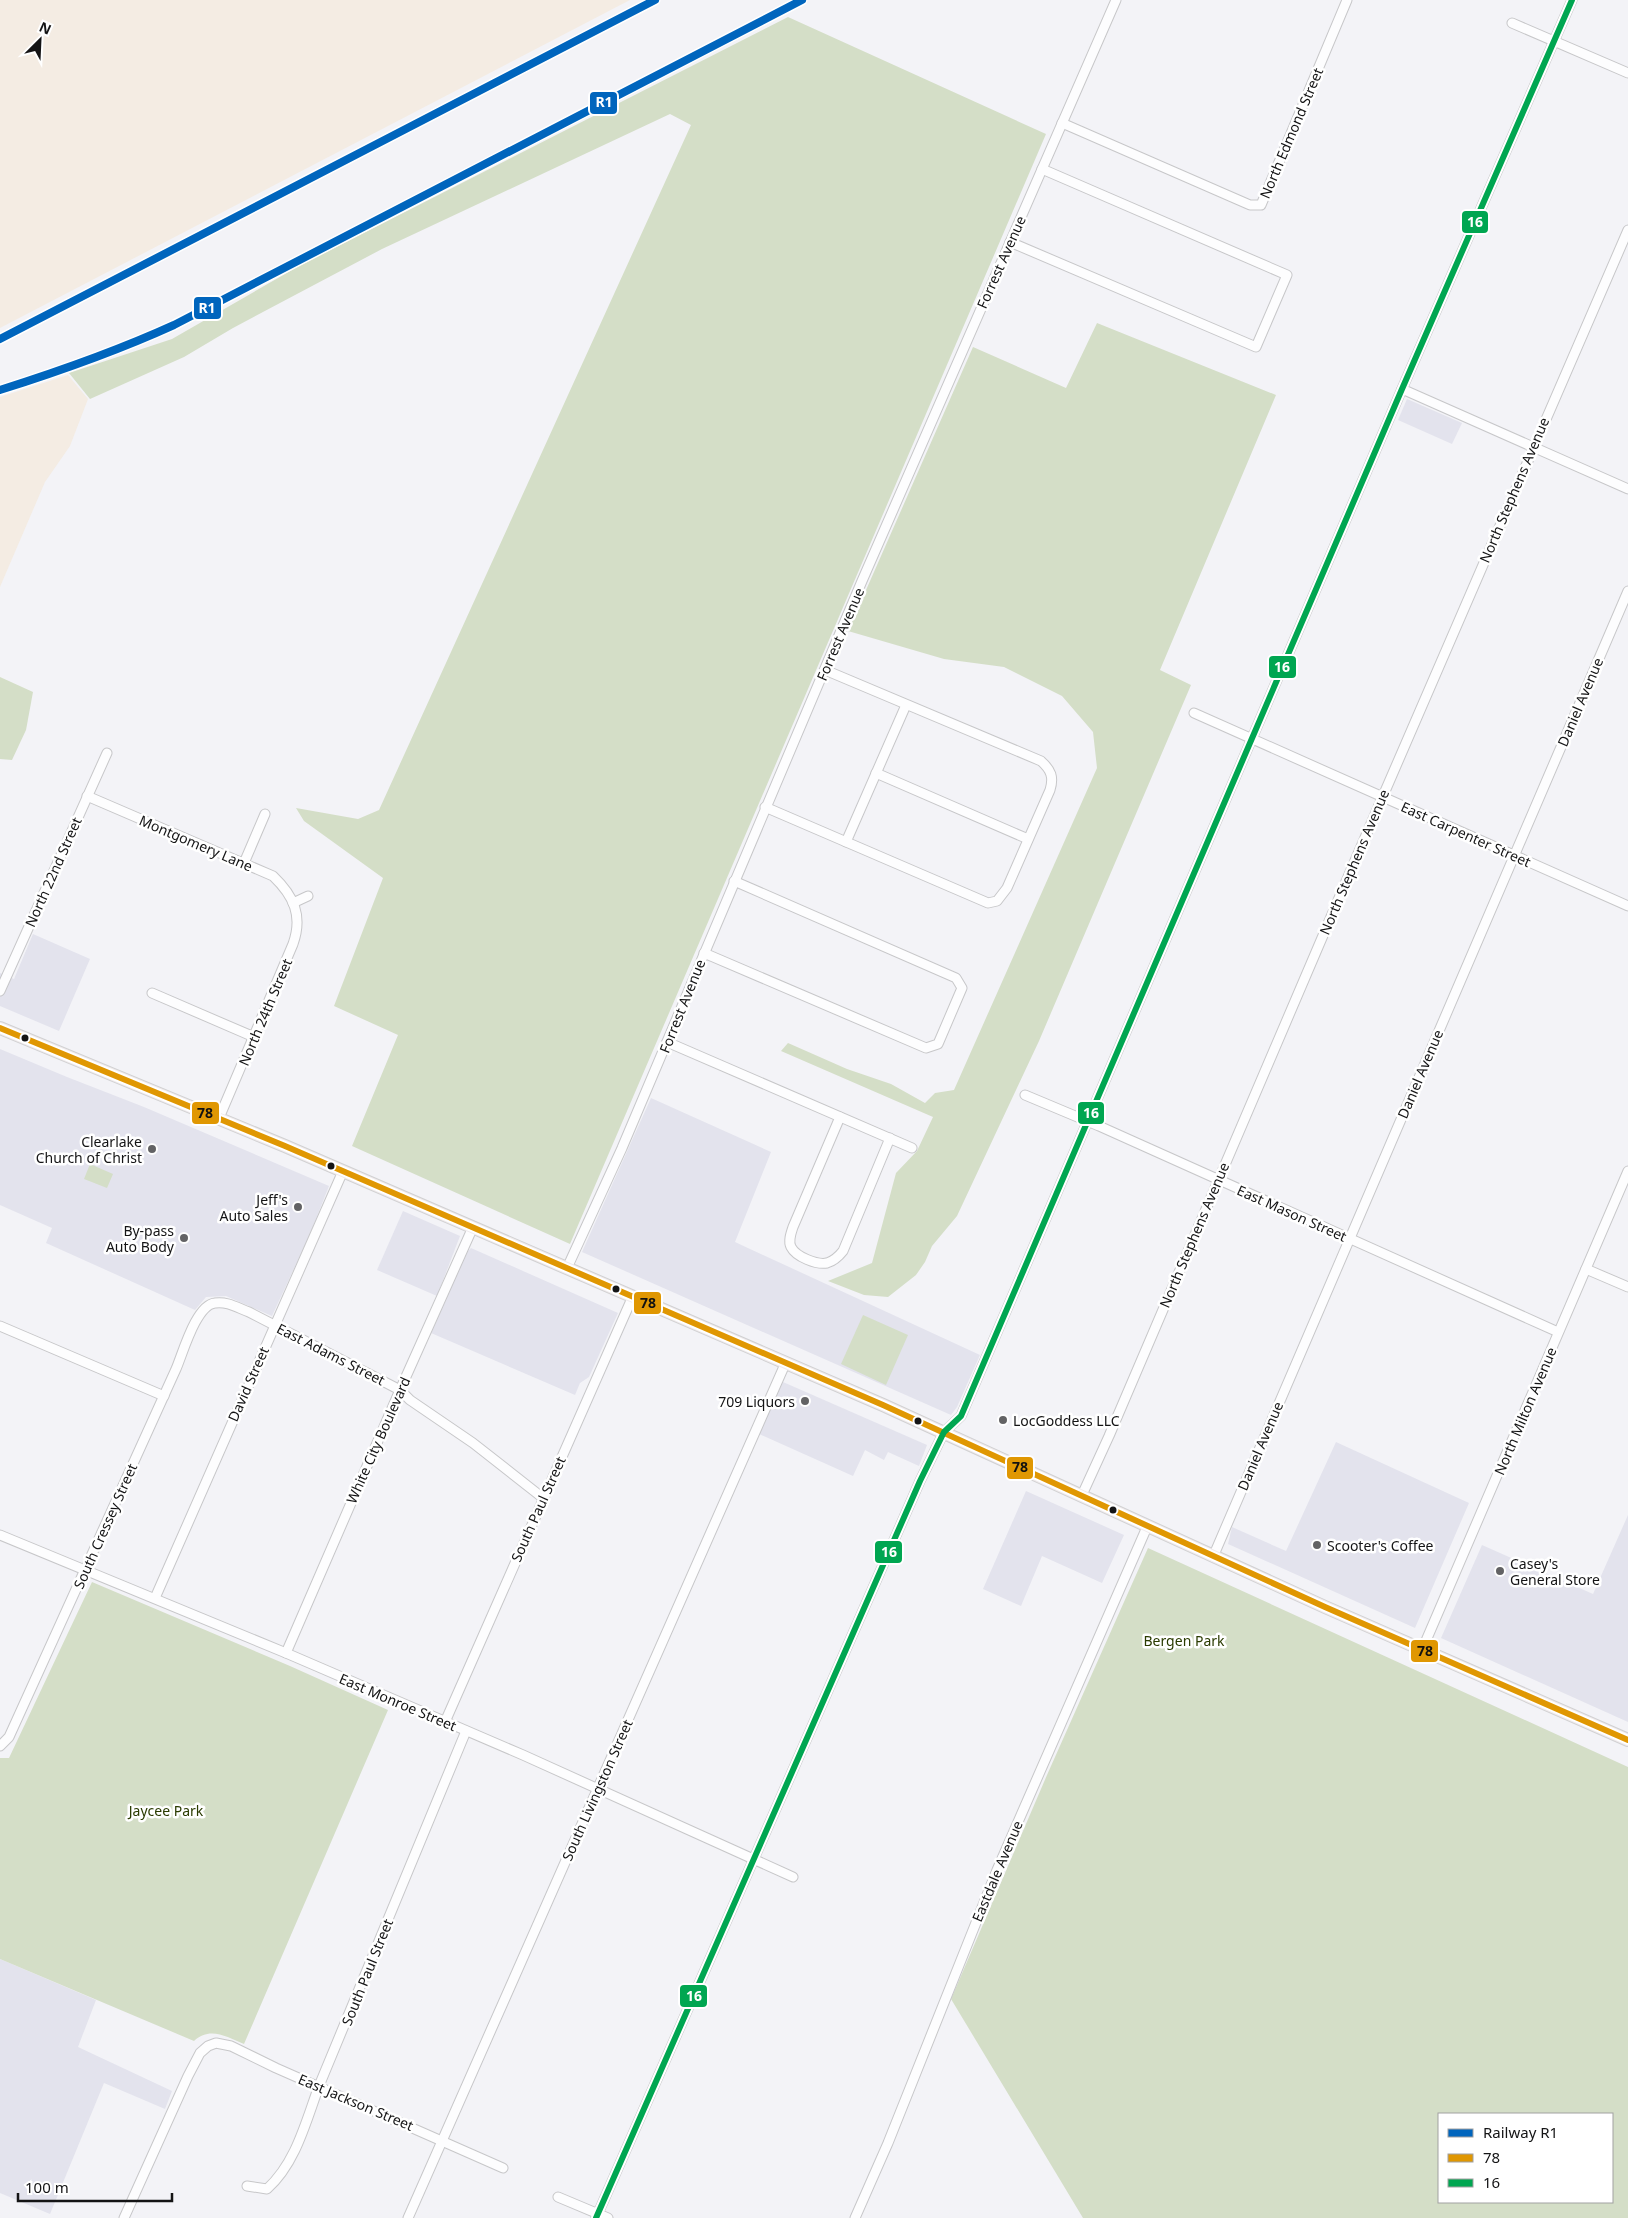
<svg xmlns="http://www.w3.org/2000/svg" width="1628" height="2218" font-family="'Noto Sans',sans-serif">
<rect width="100%" height="100%" fill="#f3f3f7"/>
<g fill="#e3e3ed">
<path d="M1407,399L1462,423L1452,444L1398,420Z"/>
<path d="M33,934L90,959L59,1031L0,1006V973L14,979Z"/>
<path d="M0,1049L67,1077L144,1107L329,1186L310,1234L272,1316L226,1296L206,1297L195,1310L46,1243L52,1228L0,1205Z"/>
<path d="M651,1098L771,1152L735,1242L980,1355L957,1407L951,1415L582,1252Z"/>
<path d="M403,1211L460,1236L437,1296L377,1270Z"/>
<path d="M471,1248L618,1313L589,1377L580,1383L575,1395L431,1333L466,1253Z"/>
<path d="M783,1382L927,1445L919,1466L888,1452L884,1460L865,1450L853,1476L759,1434Z"/>
<path d="M1336,1442L1469,1503L1415,1628L1228,1544L1232,1527L1286,1551Z"/>
<path d="M1026,1491L1124,1535L1102,1583L1042,1556L1021,1606L983,1589Z"/>
<path d="M1628,1515V1722L1441,1638L1482,1545L1593,1594Z"/>
<path d="M0,1959L96,2000L78,2047L172,2091L165,2109L104,2083L50,2214L0,2193Z"/>
</g>
<g fill="#f4ece3">
<path d="M0,0H630L0,328Z"/>
<path d="M68,375L88,399L70,446L45,482L0,587V397Z"/>
</g>
<g fill="#d4dec7" fill-rule="evenodd">
<path d="M788,17L1046,134L570,1244L352,1146L398,1035L334,1006L383,878L304,821L296,808L358,819L379,810L691,125L670,114L382,249L233,328L184,357L90,399L69,373L172,339L299,266Z"/>
<path d="M1097,323L1276,395L1160,670L1191,685L1039,1041L957,1216L932,1246L925,1262L916,1275L888,1297L864,1295L828,1281L872,1263L896,1173L917,1151L933,1117L781,1051L788,1043L847,1069L891,1084L925,1103L935,1093L954,1090L1097,768L1093,732L1062,696L1004,667L944,659L848,631L973,347L1066,388Z"/>
<path d="M0,677L33,692L26,730L12,760L0,759Z"/>
<path d="M90,1164L113,1174L107,1188L84,1179Z"/>
<path d="M863,1315L908,1335L886,1385L841,1364Z"/>
<path d="M1148,1548L1628,1767V2218H1083L951,1999L1047,1775ZM1439,2114H1612V2202H1439Z"/>
<path d="M92,1582L290,1666L388,1710L244,2044C227,2037 210,2026 194,2041L0,1959V1758H9Z"/>
</g>
<g fill="none" stroke-linecap="round" stroke-linejoin="round">
<g stroke="#c7c7c9" stroke-width="11">
<g id="minor">
<path d="M1512,23L1628,73"/>
<path d="M1062,123L1250,205H1261L1347,0"/>
<path d="M1010,242L1256,347L1287,275L1042,169"/>
<path d="M1402,389L1628,489"/>
<path d="M1194,713L1628,906"/>
<path d="M876,773L1028,839"/>
<path d="M87,796L273,876C294,896 303,916 293,944L219,1118"/>
<path d="M765,807L988,903L997,901L1007,888L1050,790C1054,777 1051,770 1041,761L825,670"/>
<path d="M846,842L906,705"/>
<path d="M244,863L265,814"/>
<path d="M293,903L308,896"/>
<path d="M704,953L926,1048L938,1044L962,988L956,978L734,881"/>
<path d="M0,991L107,753"/>
<path d="M152,993L254,1037"/>
<path d="M667,1042L912,1148"/>
<path d="M1025,1095L1099,1126L1558,1332"/>
<path d="M840,1117L793,1227C791,1233 788,1241 791,1247C796,1257 817,1265 827,1263C834,1261 839,1256 843,1251L890,1138"/>
<path d="M567,1268L622,1148L862,581L1116,0"/>
<path d="M1586,1269L1628,1287"/>
<path d="M0,1326L164,1396"/>
<path d="M1082,1495L1109,1436L1354,863L1628,230"/>
<path d="M0,1535L286,1653L523,1755L793,1877"/>
<path d="M1213,1557L1628,591"/>
<path d="M155,1598L343,1171"/>
<path d="M1422,1650L1628,1171"/>
<path d="M286,1653L400,1390L473,1227"/>
<path d="M445,1722L633,1296"/>
<path d="M0,1746L9,1737L176,1369C183,1353 196,1305 215,1303C227,1301 238,1308 249,1312L400,1390L410,1400L473,1443L543,1498"/>
<path d="M247,2186L267,2189C296,2163 306,2121 319,2086L466,1731"/>
<path d="M558,2197L608,2218"/>
<path d="M124,2218L188,2076L200,2053L208,2046L216,2043L231,2046L276,2068L503,2168"/>
<path d="M408,2218L786,1362"/>
<path d="M596,2218L920,1481L944,1432L961,1416L1402,389L1572,0"/>
<path d="M855,2218L888,2143L997,1870L1147,1527"/>
</g>
</g>
<g stroke="#d1d1d2" stroke-width="14">
<path id="primary" d="M0,1028L285,1146L883,1405L1325,1607L1628,1740"/>
</g>
<use href="#minor" stroke="#fdfdfe" stroke-width="9"/>
<use href="#primary" stroke="#f0ebed" stroke-width="12"/>
<g stroke="#fff" stroke-width="10">
<path id="bus-1" d="M0,1028L285,1146L883,1405L1325,1607L1628,1740"/>
</g>
<g stroke="#fff" stroke-width="10">
<path id="bus-2" d="M596,2218L920,1481L944,1432L961,1416L1402,389L1572,0"/>
</g>
<use href="#bus-1" stroke="#e09702" stroke-width="6"/>
<use href="#bus-2" stroke="#00a651" stroke-width="6"/>
<g stroke="#fff" stroke-width="11">
<g id="rail-1">
<path d="M0,339L655,0"/>
<path d="M0,390C60,371 117,351 174,325L802,0"/>
</g>
</g>
<use href="#rail-1" stroke="#0065bd" stroke-width="8"/>
</g>
<g fill="#141415" stroke="#fff" stroke-width="2">
<circle cx="25" cy="1038" r="4.5"/>
<circle cx="331" cy="1166" r="4.5"/>
<circle cx="616" cy="1289" r="4.5"/>
<circle cx="918" cy="1421" r="4.5"/>
<circle cx="1113" cy="1510" r="4.5"/>
</g>
<g fill="#626264" stroke="#fff" stroke-width="2">
<circle cx="152" cy="1149" r="5"/>
<circle cx="298" cy="1207" r="5"/>
<circle cx="184" cy="1238" r="5"/>
<circle cx="805" cy="1401" r="5"/>
<circle cx="1003" cy="1420" r="5"/>
<circle cx="1317" cy="1545" r="5"/>
<circle cx="1500" cy="1571" r="5"/>
</g>
<g text-anchor="middle" dominant-baseline="central" stroke-width="5" stroke-linejoin="round" paint-order="stroke">
<g font-size="14" fill="#141415" stroke="#fff">
<text transform="translate(1291 133) rotate(-67)">North Edmond Street</text>
<text transform="translate(1001 262) rotate(-66)">Forrest Avenue</text>
<text transform="translate(1514 490) rotate(-67)">North Stephens Avenue</text>
<text transform="translate(840 634) rotate(-67)">Forrest Avenue</text>
<text transform="translate(1580 702) rotate(-67)">Daniel Avenue</text>
<text transform="translate(1466 834) rotate(24)">East Carpenter Street</text>
<text transform="translate(196 843) rotate(23)">Montgomery Lane</text>
<text transform="translate(1354 862) rotate(-67)">North Stephens Avenue</text>
<text transform="translate(53 872) rotate(-66)">North 22nd Street</text>
<text transform="translate(682 1006) rotate(-68)">Forrest Avenue</text>
<text transform="translate(265 1012) rotate(-67)">North 24th Street</text>
<text transform="translate(1420 1074) rotate(-67)">Daniel Avenue</text>
<text transform="translate(1292 1213) rotate(24)">East Mason Street</text>
<text transform="translate(1194 1235) rotate(-67)">North Stephens Avenue</text>
<text transform="translate(331 1354) rotate(27)">East Adams Street</text>
<text transform="translate(248 1384) rotate(-66)">David Street</text>
<text transform="translate(1525 1411) rotate(-67)">North Milton Avenue</text>
<text transform="translate(378 1440) rotate(-66)">White City Boulevard</text>
<text transform="translate(1260 1446) rotate(-67)">Daniel Avenue</text>
<text transform="translate(538 1509) rotate(-66)">South Paul Street</text>
<text transform="translate(105 1526) rotate(-66)">South Cressey Street</text>
<text transform="translate(398 1702) rotate(23)">East Monroe Street</text>
<text transform="translate(597 1790) rotate(-66)">South Livingston Street</text>
<text transform="translate(997 1871) rotate(-67)">Eastdale Avenue</text>
<text transform="translate(367 1972) rotate(-68)">South Paul Street</text>
<text transform="translate(356 2102) rotate(23)">East Jackson Street</text>
</g>
<g font-size="14" fill="#141415" stroke="#fff" text-anchor="end">
<text x="142" y="1141">Clearlake<tspan x="142" dy="16">Church of Christ</tspan></text>
<text x="288" y="1199">Jeff's<tspan x="288" dy="16">Auto Sales</tspan></text>
<text x="174" y="1230">By-pass<tspan x="174" dy="16">Auto Body</tspan></text>
<text x="795" y="1401">709 Liquors</text>
<text x="1013" y="1420" text-anchor="start">LocGoddess LLC</text>
<text x="1327" y="1545" text-anchor="start">Scooter's Coffee</text>
<text x="1510" y="1563" text-anchor="start">Casey's<tspan x="1510" dy="16">General Store</tspan></text>
</g>
<g font-size="14" fill="#2a3b00" stroke="#fff">
<text x="1184" y="1640">Bergen Park</text>
<text x="166" y="1810">Jaycee Park</text>
</g>
</g>
<g stroke="#fff" stroke-width="2">
<rect x="589" y="91" width="29" height="24" rx="5" fill="#0065bd"/>
<rect x="1461" y="210" width="28" height="24" rx="5" fill="#00a651"/>
<rect x="193" y="296" width="29" height="24" rx="5" fill="#0065bd"/>
<rect x="1268" y="655" width="29" height="24" rx="5" fill="#00a651"/>
<rect x="191" y="1101" width="29" height="24" rx="5" fill="#e09702"/>
<rect x="1077" y="1101" width="28" height="24" rx="5" fill="#00a651"/>
<rect x="633" y="1291" width="29" height="24" rx="5" fill="#e09702"/>
<rect x="1006" y="1456" width="28" height="24" rx="5" fill="#e09702"/>
<rect x="874" y="1540" width="29" height="24" rx="5" fill="#00a651"/>
<rect x="1410" y="1639" width="29" height="24" rx="5" fill="#e09702"/>
<rect x="679" y="1984" width="29" height="24" rx="5" fill="#00a651"/>
</g>
<g font-size="14" text-anchor="middle" font-weight="bold" fill="#fff">
<text x="604" y="107">R1</text>
<text x="1475" y="227">16</text>
<text x="207" y="313">R1</text>
<text x="1282" y="672">16</text>
<text x="1091" y="1118">16</text>
<text x="889" y="1557">16</text>
<text x="694" y="2001">16</text>
</g>
<g font-size="14" text-anchor="middle" font-weight="bold" fill="#111">
<text x="205" y="1118">78</text>
<text x="648" y="1308">78</text>
<text x="1020" y="1472">78</text>
<text x="1425" y="1656">78</text>
</g>
<rect x="1438" y="2113" width="175" height="90" fill="#ffffff" stroke="#a1a1a1"/>
<rect x="1448" y="2129" width="25" height="8" fill="#0065bd" stroke="#a1a1a1"/>
<text x="1483" y="2138" font-size="15" fill="#141415">Railway R1</text>
<rect x="1448" y="2154" width="25" height="8" fill="#e09702" stroke="#a1a1a1"/>
<text x="1483" y="2163" font-size="15" fill="#141415">78</text>
<rect x="1448" y="2179" width="25" height="8" fill="#00a651" stroke="#a1a1a1"/>
<text x="1483" y="2188" font-size="15" fill="#141415">16</text>
<g transform="translate(40 40) rotate(24)" stroke="#ffffff" stroke-width="4" paint-order="stroke">
<path d="M0-4L9 19L0 12L-9 19Z" fill="#141415"/>
<text y="-8" font-size="14" font-weight="bold" text-anchor="middle" fill="#141415">N</text>
</g>
<path d="M18 2193v8h154v-8" fill="none" stroke="#141415" stroke-width="2.5"/>
<text x="25" y="2193" font-size="15" fill="#141415" stroke="#ffffff" stroke-width="4" paint-order="stroke">100 m</text>
</svg>
